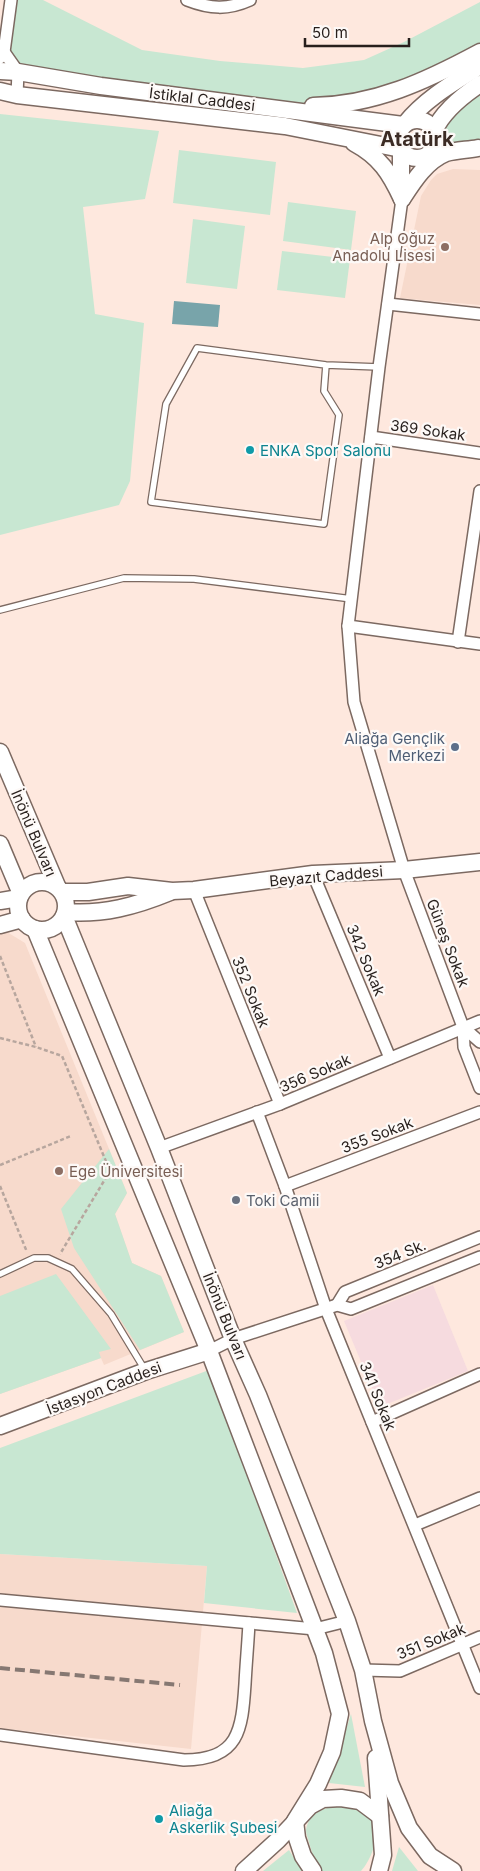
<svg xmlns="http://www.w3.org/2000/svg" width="480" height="1871" font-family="Inter,sans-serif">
<rect width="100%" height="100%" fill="#fee8de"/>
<path fill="#f6dbdf" d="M433,1285L468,1371L380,1407L344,1321Z"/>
<g fill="#f7dacc">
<path d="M453,169L480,170V305L400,298L421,196L431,180L437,174Z"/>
<path d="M2,929L25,943L127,1193L115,1214L132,1263L161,1276L184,1332L104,1365L101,1358L0,1394V930Z"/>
<path d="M0,1554L207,1566L191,1749L0,1728Z"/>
</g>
<g fill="#c8e7d2">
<path d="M11,0H43L142,50L220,61L303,68L364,60L404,42L480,2V52L422,81L318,106L18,72L4,52Z"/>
<path d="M480,84V148L435,145V133Z"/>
<path d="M0,114L159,131L145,199L83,207L95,314L144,323L130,481L119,505L0,535Z"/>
<path d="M179,150L276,162L270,215L173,203Z"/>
<path d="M288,202L356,211L351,250L283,241Z"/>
<path d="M193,219L245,226L237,289L186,283Z"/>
<path d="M282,251L350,259L345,298L277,290Z"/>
<path d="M109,1149L127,1193L115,1214L132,1263L161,1276L184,1332L140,1350L74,1248L61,1209Z"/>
<path d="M56,1274L111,1349L99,1352L101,1358L0,1394V1296Z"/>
<path d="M209,1370L297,1613L204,1603L207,1566L0,1554V1448Z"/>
<path d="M351,1714L365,1787L329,1783Z"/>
<path d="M347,1805L358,1810L377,1825C377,1840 372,1859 361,1871H322C316,1863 313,1856 310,1846C309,1841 306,1835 306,1830C309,1810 330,1806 347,1805Z"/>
<path d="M399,1847L418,1871H392Z"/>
<path d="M289,1850L302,1871H263Z"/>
</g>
<path fill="#78a4aa" d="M174,301L220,305L218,327L172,324Z"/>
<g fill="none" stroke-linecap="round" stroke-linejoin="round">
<g stroke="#7c6961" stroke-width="8">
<g id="lane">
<path d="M326,365L324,391L339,415L324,524L151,502L166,404L197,348L326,365L379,367"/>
<path d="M0,610L124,578L194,579L352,599"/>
<path d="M0,1274L34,1258H48L72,1269L111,1314L145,1370"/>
</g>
</g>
<g stroke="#7c6961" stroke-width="14">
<g id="street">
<path d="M187,0C210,9 228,10 250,0"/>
<path d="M0,50L4,52L18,72L17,95"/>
<path d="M0,58L4,52L11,0"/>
<path d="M402,199L379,367L348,626L354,702L404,870L463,1027L464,1047L480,1088"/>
<path d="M388,304L480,314"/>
<path d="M371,437L480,453"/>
<path d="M348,626L480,644"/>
<path d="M458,642L480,491"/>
<path d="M313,874L390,1058"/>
<path d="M194,890L280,1104"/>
<path d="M463,1027L480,1042"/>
<path d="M257,1112L285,1186L326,1309L480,1688"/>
<path d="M159,1148L280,1104L480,1021"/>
<path d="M285,1186L480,1112"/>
<path d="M337,1305L345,1292L480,1237"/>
<path d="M209,1351L233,1339L337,1305L351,1309L480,1257"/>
<path d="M372,1422L480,1374"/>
<path d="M415,1525L480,1498"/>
<path d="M0,1600L315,1629L347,1621"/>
<path d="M363,1670L400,1671L480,1637"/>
<path d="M0,1735L184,1760C239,1760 242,1730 245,1684C246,1664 248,1643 249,1623"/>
</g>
</g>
<g stroke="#7c6961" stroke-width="19">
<g id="secondary">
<path d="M0,71L18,72L101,86L403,125"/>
<path d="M0,91L17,95L285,126L401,149"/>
<path d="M313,106C375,105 426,81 480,52"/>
<circle cx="417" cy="139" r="19"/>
<path d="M405,124C425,99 453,83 480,66"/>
<path d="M434,131C443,111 462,96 480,84"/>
<path d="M354,143C380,157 390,173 402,199"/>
<path d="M401,149V194"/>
<path d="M402,199C413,182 426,161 446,153C456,150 468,150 478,148"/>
<path d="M0,752L57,886"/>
<path d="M0,844L21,894"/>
<circle cx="42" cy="906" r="24"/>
<path d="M62,892H88L128,886L172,891L194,890L313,874L404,870L480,862"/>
<path d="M0,901L19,898"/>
<path d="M66,912C103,915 136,906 170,892"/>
<path d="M64,916L159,1148L233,1339L258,1395L347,1621L363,1670L373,1721L390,1783L409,1828L430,1856L453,1871"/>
<path d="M0,925L22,919"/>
<path d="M35,929L209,1351L324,1653L340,1714L332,1752L318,1784L295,1821L297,1838L303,1856L313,1871"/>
<path d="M0,1426L146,1371L209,1351"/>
<path d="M376,1758L383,1855L379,1871"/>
<path d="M244,1871L278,1840L310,1806L323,1799L341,1798L360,1801L380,1816"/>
</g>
</g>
<g stroke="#b7a69e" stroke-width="2.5" stroke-dasharray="4 2.5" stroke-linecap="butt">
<path d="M0,956L36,1047"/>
<path d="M0,1038L36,1047L62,1056L110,1171L60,1254"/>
<path d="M0,1165L71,1136"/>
<path d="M0,1186L27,1252"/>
</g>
<use href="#lane" stroke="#fff" stroke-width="5.5"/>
<use href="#street" stroke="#fff" stroke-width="11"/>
<use href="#secondary" stroke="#fff" stroke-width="16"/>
<path stroke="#867872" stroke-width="4" stroke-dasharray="10 5" stroke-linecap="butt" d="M0,1668L180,1685"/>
</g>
<g fill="#8d6e63" stroke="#fdf9f7" stroke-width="2">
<circle cx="445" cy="247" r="5"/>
<circle cx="59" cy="1171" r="5"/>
</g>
<g fill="#0f9aa8" stroke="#fdf9f7" stroke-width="2">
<circle cx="250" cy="450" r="5"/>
<circle cx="159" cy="1819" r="5"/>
</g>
<circle fill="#5c6f8a" stroke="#fdf9f7" stroke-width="2" cx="455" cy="747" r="5"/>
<circle fill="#6b7280" stroke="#fdf9f7" stroke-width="2" cx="236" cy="1200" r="5"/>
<g text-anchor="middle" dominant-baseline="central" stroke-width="4.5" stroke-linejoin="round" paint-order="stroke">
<g font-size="15" fill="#271f1c" stroke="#fdf9f7">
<text transform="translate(202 99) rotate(7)">İstiklal Caddesi</text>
<text transform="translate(428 430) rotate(8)">369 Sokak</text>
<text transform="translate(34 833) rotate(67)">İnönü Bulvarı</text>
<text transform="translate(326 876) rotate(-5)">Beyazıt Caddesi</text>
<text transform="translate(448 943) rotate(69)">Güneş Sokak</text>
<text transform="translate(366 960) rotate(67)">342 Sokak</text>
<text transform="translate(251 992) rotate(68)">352 Sokak</text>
<text transform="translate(315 1073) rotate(-23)">356 Sokak</text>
<text transform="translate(377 1135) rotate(-21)">355 Sokak</text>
<text transform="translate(400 1254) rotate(-22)">354 Sk.</text>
<text transform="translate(225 1316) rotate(68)">İnönü Bulvarı</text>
<text transform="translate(104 1388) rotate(-21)">İstasyon Caddesi</text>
<text transform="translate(378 1396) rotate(68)">341 Sokak</text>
<text transform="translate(431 1641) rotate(-22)">351 Sokak</text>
</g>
<g font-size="15" fill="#785e54" stroke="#fdf9f7" text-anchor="end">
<text x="435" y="238">Alp Oğuz<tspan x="435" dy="17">Anadolu Lisesi</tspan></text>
<text x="69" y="1171" text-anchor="start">Ege Üniversitesi</text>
</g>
<g font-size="15" fill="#0d838f" stroke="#fdf9f7" text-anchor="start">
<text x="260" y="450">ENKA Spor Salonu</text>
<text x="169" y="1810">Aliağa<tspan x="169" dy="17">Askerlik Şubesi</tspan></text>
</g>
<g font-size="15" fill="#4e5e75" stroke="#fdf9f7" text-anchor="end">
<text x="445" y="738">Aliağa Gençlik<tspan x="445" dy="17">Merkezi</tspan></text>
</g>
<g font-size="15" fill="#5b616d" stroke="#fdf9f7" text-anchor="start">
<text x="246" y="1200">Toki Camii</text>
</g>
<g font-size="20" font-weight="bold" fill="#3c2b24" stroke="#fdf9f7">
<text x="417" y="139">Atatürk</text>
</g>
</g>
<path d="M305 38v8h104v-8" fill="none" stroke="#271f1c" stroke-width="2.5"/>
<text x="312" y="38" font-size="15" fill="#271f1c" stroke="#fdf9f7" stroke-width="4" paint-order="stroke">50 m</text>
</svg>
